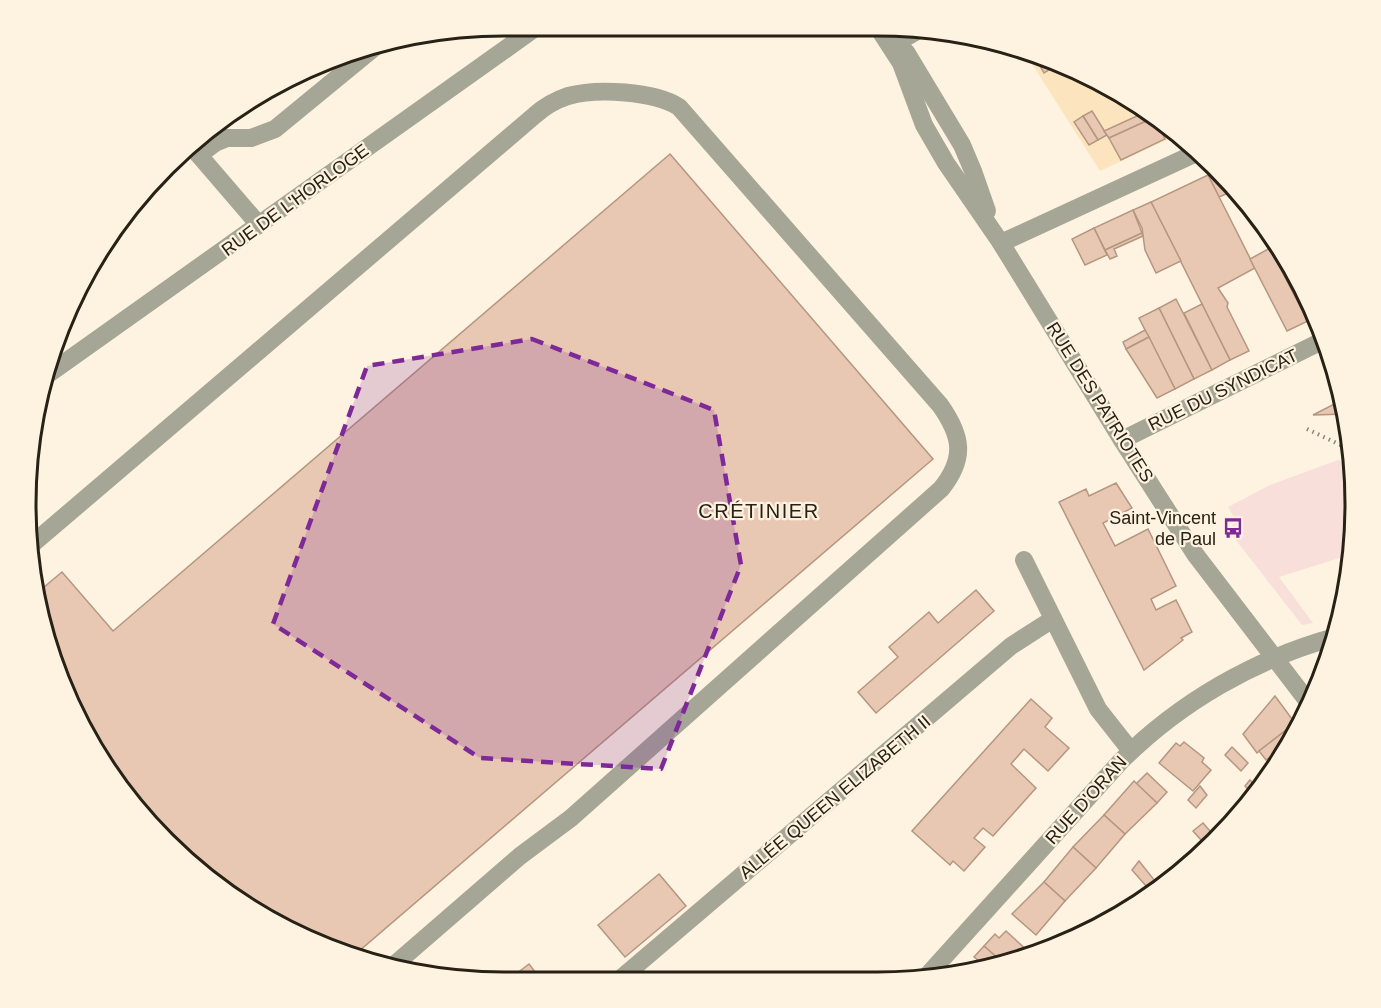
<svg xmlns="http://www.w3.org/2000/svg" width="1381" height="1008" font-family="Helvetica,sans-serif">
<rect width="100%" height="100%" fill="#fef3e0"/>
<path fill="#fce5be" d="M1025,53L1143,106L1175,136L1100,171Z"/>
<path fill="#f8dfda" d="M1338,460L1352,466L1354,472L1352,554L1279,577L1313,623L1302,625L1228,530L1236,521L1228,507L1270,485Z"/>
<g fill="#e8c8b2" stroke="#b49681" stroke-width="1.5">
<path d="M1035,57L1050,64L1052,68L1044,73Z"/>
<path d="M1092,111L1107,135L1098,140L1083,116Z"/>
<path d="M1148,111L1155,117L1109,138L1104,131Z"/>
<path d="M1083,116L1098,140L1089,145L1074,122Z"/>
<path d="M1155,117L1165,139L1121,160L1109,138Z"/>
<path d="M670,154L933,459L352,957L265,919L189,864L125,796L62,687L37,593L62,572L113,631Z"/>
<path d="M1214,173L1233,191L1219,197L1208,175Z"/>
<path d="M1208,175L1255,268L1218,288L1228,303L1227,307L1249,351L1230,360L1151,202Z"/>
<path d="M1151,202L1181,261L1156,273L1145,250L1142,228L1133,210Z"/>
<path d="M1133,210L1142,233L1105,250L1094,228Z"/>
<path d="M1094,228L1107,255L1085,265L1072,239Z"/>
<path d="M1142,233L1143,236L1114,249L1117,256L1110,259L1105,250Z"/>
<path d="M1270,248L1308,321L1287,331L1250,259Z"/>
<path d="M1283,255L1306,292L1315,317L1308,321L1275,258Z"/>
<path d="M1176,299L1212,370L1194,379L1159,308Z"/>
<path d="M1202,304L1230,360L1212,370L1184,313Z"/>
<path d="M1159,308L1194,379L1175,389L1139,318Z"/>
<path d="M1145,330L1149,337L1126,349L1123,342Z"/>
<path d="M1149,337L1175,389L1157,398L1126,349Z"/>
<path d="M1342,400L1345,414L1313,415Z"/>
<path d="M1116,483L1132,508L1103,523L1115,546L1148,529L1176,586L1151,599L1156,610L1176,600L1192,632L1181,638L1183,640L1144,670L1059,502L1086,489L1089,496Z"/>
<path d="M976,590L994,611L876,713L858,692L898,657L889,647L929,612L938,623Z"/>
<path d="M1275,696L1295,723L1257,753L1243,734Z"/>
<path d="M1031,699L1052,718L1045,727L1069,748L1048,771L1024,749L1011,764L1036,788L993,836L983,828L974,838L985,847L964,871L953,861L950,865L912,831Z"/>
<path d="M1295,723L1298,728L1292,743L1283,755L1279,750L1266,760L1259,751Z"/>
<path d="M1184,742L1204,758L1202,762L1211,770L1193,791L1159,763L1176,743L1180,746Z"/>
<path d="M1232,747L1248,763L1241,771L1225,755Z"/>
<path d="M1147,773L1167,792L1157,803L1136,784Z"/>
<path d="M1250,780L1257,788L1251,793L1245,786Z"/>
<path d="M1134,781L1157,803L1125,834L1104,815Z"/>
<path d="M1200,786L1207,795L1196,808L1188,800Z"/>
<path d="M1243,807L1244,809L1235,821L1231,817Z"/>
<path d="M1104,815L1125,834L1096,868L1073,847Z"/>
<path d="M1203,823L1216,838L1203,851L1198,844L1202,841L1193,831Z"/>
<path d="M1073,847L1096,868L1065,901L1044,882Z"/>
<path d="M1182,859L1188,865L1183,870L1177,863Z"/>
<path d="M1139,861L1155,881L1147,887L1132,870Z"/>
<path d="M659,874L686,906L625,957L598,925Z"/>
<path d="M1044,882L1065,901L1036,935L1012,914Z"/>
<path d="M1006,931L1031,954L1002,962L984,946L995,934L999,938Z"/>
<path d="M984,946L1002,962L974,969L979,961L974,957Z"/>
<path d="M529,964L542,981H507Z"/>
</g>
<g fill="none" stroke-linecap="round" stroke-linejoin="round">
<path stroke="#8c8474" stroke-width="4" stroke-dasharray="1.5 4.5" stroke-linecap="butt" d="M1307,429L1351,450"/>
<g stroke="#a6a697" stroke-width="18">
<path d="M877,26L901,63L924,125L946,163L1001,243L1122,440L1195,554L1309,703"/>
<path d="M891,46L917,31"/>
<path d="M906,52L962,145L973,171L987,211"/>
<path d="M192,147L259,225"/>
<path d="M199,155L215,143L227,138H251L275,129L381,42"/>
<path d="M1001,243L1194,154"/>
<path d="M50,373L538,26"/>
<path d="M1122,440L1324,340"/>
<path d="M30,546L535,115C545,106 556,100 568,96C597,88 654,91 679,107L940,405C962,436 966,458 941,489L571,818L520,856L393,966"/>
<path d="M1024,560L1098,709L1131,751"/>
<path d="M925,978L1121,761C1180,702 1255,659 1335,637"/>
<path d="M619,980L1011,646L1053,619"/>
</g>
</g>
<path fill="#7e2998" fill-opacity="0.2" stroke="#7e2998" stroke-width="4.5" stroke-dasharray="12 8" stroke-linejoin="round" d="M532,339L714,410L741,565L661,769L480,758L273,624L367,366Z"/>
<defs>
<g id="bus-bare" transform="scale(1.62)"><path d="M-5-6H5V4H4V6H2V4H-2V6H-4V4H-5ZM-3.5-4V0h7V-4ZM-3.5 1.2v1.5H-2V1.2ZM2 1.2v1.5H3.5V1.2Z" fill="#7e2998" stroke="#fef3e0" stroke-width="2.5" paint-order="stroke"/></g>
</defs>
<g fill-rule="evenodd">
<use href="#bus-bare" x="1233" y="528"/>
</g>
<g text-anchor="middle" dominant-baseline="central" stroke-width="4.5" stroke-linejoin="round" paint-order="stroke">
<g font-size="18" fill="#282115" stroke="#fef3e0">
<text transform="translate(295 200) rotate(-36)">RUE DE L'HORLOGE</text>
<text transform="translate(1223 390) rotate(-26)">RUE DU SYNDICAT</text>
<text transform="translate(1100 402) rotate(58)">RUE DES PATRIOTES</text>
<text transform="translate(835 797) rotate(-40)">ALLÉE QUEEN ELIZABETH II</text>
<text transform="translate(1086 800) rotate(-48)">RUE D'ORAN</text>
</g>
<g font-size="18" fill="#282115" stroke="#fef3e0" text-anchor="end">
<text x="1216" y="518">Saint-Vincent<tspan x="1216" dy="21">de Paul</tspan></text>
</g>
<g font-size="20" letter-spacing="1.5" fill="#282115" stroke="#fef3e0">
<text x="759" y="511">CRÉTINIER</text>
</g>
</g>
<path d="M0 0H1381V1008H0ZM504 36H877A468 468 0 0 1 1345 504V504A468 468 0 0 1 877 972H504A468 468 0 0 1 36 504V504A468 468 0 0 1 504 36Z" fill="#fef3e0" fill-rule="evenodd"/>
<path fill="none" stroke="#282115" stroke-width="3" d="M504 36H877A468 468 0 0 1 1345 504V504A468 468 0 0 1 877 972H504A468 468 0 0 1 36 504V504A468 468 0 0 1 504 36Z"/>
</svg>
